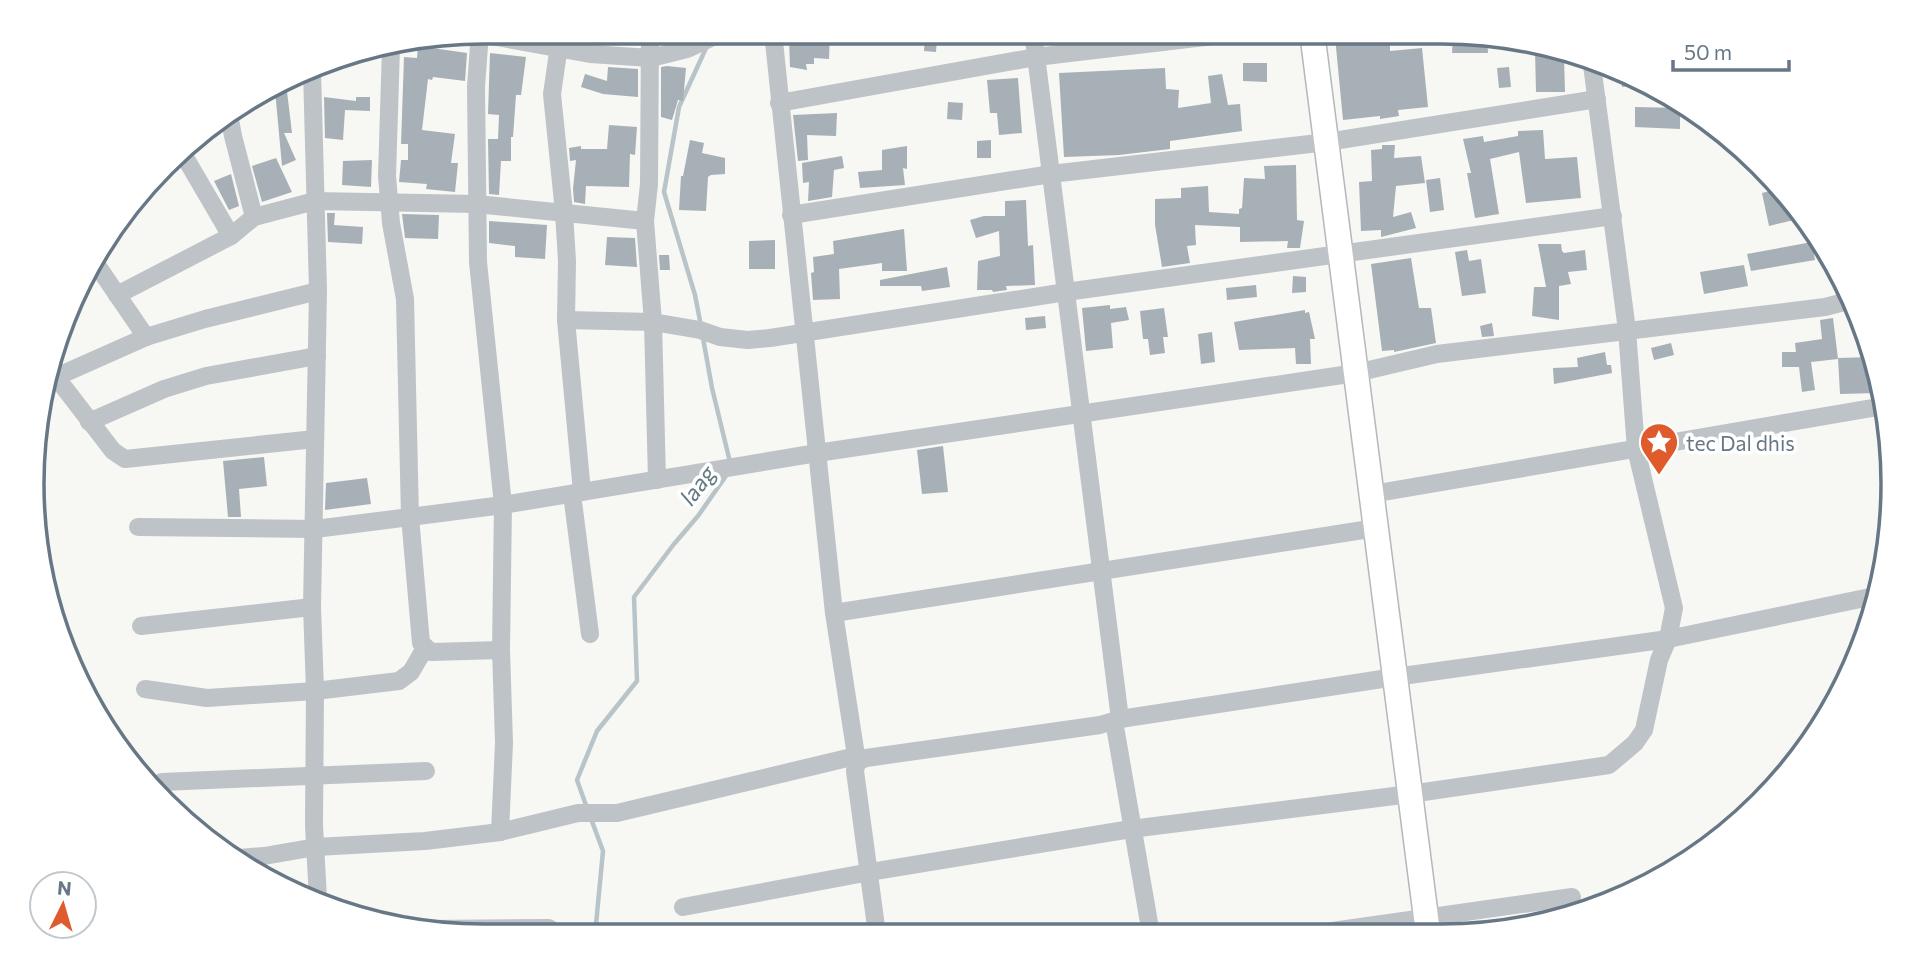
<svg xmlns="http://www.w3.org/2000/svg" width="1925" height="968" font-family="Commissioner,sans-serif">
<rect width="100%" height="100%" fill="#f7f7f4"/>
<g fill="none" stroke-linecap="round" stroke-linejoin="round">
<g stroke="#b9c4c9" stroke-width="4.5">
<path d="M701,326L695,295L664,192L679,107L707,46"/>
<path d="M703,338L712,388L730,462"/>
<path d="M587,808L577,780L597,731L637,681L634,597L674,544L698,516L728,473"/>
<path d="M590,816L603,851L595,935"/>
</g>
</g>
<g fill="#a7b0b6">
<path d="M815,32H830L829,59L814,58V64H806L807,70L790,67L789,39L816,38Z"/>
<path d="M1341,32H1390V51L1422,48L1428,107L1398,110L1399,116L1380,119V116L1343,120L1335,37H1341Z"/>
<path d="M1453,34L1487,37L1488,53H1452Z"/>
<path d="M925,38H937L936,52L924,51Z"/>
<path d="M418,46L467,53L465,81L433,77L432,80L428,79L422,130L455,134L451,163H458L455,192L426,189L427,184L399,182L401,160H408V144H401L404,57L417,58Z"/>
<path d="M1535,50L1564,57L1565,92H1536Z"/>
<path d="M490,53L526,57L521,95H516L513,137H511V161H501L499,195L489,194L488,139H498L499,115L488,114Z"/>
<path d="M1243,63H1267V82L1243,81Z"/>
<path d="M667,66L686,68L683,101L678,100L672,120L661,117V67Z"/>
<path d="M608,67L638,69V97L603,94L581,87L585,74L607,81Z"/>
<path d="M1509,67L1511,87L1499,88L1497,68Z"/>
<path d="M1165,68L1166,89L1179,90L1178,108L1211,103L1208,76L1222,74L1228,105L1240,104L1242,131L1170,141V149L1119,155L1064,157L1059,73Z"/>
<path d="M1620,72L1641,78L1648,84L1622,87Z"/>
<path d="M1018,78L1022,133L999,135L997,113H990L987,80Z"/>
<path d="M286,83L292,133H284L296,160L282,166L275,90Z"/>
<path d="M324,97L356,101V97H370V111L345,110L343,140L325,138Z"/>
<path d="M948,102L963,103L962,120L947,119Z"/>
<path d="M1635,107L1680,108V129L1635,127Z"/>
<path d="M837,113L836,136L807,135L808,160L798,161L793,115Z"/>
<path d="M609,125L637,127L635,155L630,154L629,187L586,186L585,204L574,202L573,189L576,160L570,161L569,148L581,146V149H607Z"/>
<path d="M1543,130L1545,159L1577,157L1581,198L1526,203L1519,152L1490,159L1499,214L1475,218L1467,173H1471L1463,139L1483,136L1484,142L1518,136V131Z"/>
<path d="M690,140L704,143L702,153L725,158V174L711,175L708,177L706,211L679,210L681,176H683Z"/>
<path d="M991,140V158H977V141Z"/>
<path d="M1382,145H1395L1394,158L1421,156L1425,183L1396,186L1393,217L1411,212L1416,228L1381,237V230L1361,231L1359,182L1372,181L1371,150L1382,149Z"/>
<path d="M907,146V169L903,168L905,185L860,188L858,172L882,170V150Z"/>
<path d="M842,156L844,168L834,170L832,197L808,201L809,182L803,183L802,163Z"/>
<path d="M276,158L292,192L262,202L252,166Z"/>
<path d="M372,160L371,187L342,185L343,161Z"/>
<path d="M1296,165L1297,220L1304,221L1300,248H1287L1288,241L1240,242V227L1195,225L1196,245L1187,246L1190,263L1162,267L1155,225V199L1181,198V188L1208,186L1209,212L1239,214V209L1242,208L1244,178L1265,179L1264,166Z"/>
<path d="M231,174L239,206L229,210L214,181Z"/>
<path d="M1440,178L1444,210L1430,212L1426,180Z"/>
<path d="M1782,188L1789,199L1794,220L1769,226L1762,193Z"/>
<path d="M1026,200L1028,246L1033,245L1035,285L1006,286L1007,290L993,292L992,290H977L978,261L1000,256L999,231L976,238L970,220L984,216H1005V201Z"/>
<path d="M327,213H335L334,225L363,227L362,244L328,242Z"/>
<path d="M402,214L439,215L438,239L405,238Z"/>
<path d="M489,221L547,225L545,259L515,257V246L489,243Z"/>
<path d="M904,229L907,271H882V263L839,269L840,299L813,300L811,273L814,272L813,257L834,254L833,241Z"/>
<path d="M607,237L635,238L637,267L605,265Z"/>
<path d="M775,240V269H749V241Z"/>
<path d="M1812,242L1815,260L1751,271L1747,254Z"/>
<path d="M1538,244H1561L1562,251L1564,253L1585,250L1587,270L1568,272L1571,284L1559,286V320L1532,316L1534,287H1546Z"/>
<path d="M1467,250L1469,261L1481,259L1486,293L1462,296L1455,252Z"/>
<path d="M659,255H669L670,270H660Z"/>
<path d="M1411,258L1419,308H1431L1436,343L1394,352V350L1382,351L1371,264Z"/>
<path d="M1744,265L1748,286L1704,294L1700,272Z"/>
<path d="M947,267L950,287L922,291L921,286H880V280Z"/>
<path d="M1293,276L1306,277V292L1292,293Z"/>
<path d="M1256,285L1257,297L1227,300L1226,288Z"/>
<path d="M1110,305V309L1126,307L1129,320L1111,323L1113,348L1086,351L1082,308Z"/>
<path d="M1164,308L1168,337H1163L1165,353L1150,355L1148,339H1143L1140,311Z"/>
<path d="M1305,310V313L1309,312L1315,339H1310L1311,364H1296L1295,348L1239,350L1234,322Z"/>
<path d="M1045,316L1046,328L1026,330L1025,318Z"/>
<path d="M1833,318L1838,359L1811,362L1815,390L1802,392L1799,367H1782V352H1796L1795,343L1822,339L1820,320Z"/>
<path d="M1492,323L1494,336L1482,337L1480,326Z"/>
<path d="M1212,332L1215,362L1201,364L1198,334Z"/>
<path d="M1671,343L1674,355L1654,360L1651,348Z"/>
<path d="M1605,352L1607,365H1611L1612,373L1554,384L1553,368L1578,367L1577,358Z"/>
<path d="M1872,357L1877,393L1840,394L1838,358Z"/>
<path d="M943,446L948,492L922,494L917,450Z"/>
<path d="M264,457L267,486L239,489L241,517H228L223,461Z"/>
<path d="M367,478L371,504L325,510L326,483Z"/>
</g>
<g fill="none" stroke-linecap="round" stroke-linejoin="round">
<g stroke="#b3b8bd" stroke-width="27">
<path id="secondary" d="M1312,32L1428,933"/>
</g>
<g stroke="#bec3c7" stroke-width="18">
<path d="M480,32L476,87L478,262L503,505L501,650L504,743L500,832"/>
<path d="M561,32L552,94L564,212L567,261L566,320L582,492"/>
<path d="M650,32L649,184L645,221L653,322L657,480"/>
<path d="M773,32L834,613L857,762L855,771L877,934"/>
<path d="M1033,32L1120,719"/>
<path d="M475,33L590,54L651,58L687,49L723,32"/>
<path d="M391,47L387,176L391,223L405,299L410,517L421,643L431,652L501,650"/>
<path d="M312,70L318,291L312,607L315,691L314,825L318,899"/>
<path d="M779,103L1036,57L1247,32"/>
<path d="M229,114L233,136L254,217"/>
<path d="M183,154L231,236"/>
<path d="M791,215L1051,174L1327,142L1597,99"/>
<path d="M92,258L146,337"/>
<path d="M117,295L231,236L254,217L315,201L476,204L645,221"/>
<path d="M566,320L653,322L700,330L720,337L748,340L770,338L1066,292L1613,216"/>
<path d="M49,372L56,377L113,451L125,459L315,439"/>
<path d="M56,377L146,337L205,319L318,291"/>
<path d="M89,422L164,389L206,376L317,356"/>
<path d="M572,494L590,634"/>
<path d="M1372,494L1878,407"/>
<path d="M138,527L315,529L410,517L503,505L817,453L1356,373L1437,354L1825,307L1848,301"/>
<path d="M834,613L1376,528"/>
<path d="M141,626L312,607"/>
<path d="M145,689L207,698L315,691L399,681L411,672L425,648"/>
<path d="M1114,721L1151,934"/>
<path d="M857,762L866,758L1100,725L1120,719L1395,677L1668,639L1870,597"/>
<path d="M162,782L426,771"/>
<path d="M239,858L264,856L316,847L425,841L500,832L578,813H617L856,756"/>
<path d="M683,907L870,872L1131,829L1410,794L1609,765L1635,743L1644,730L1659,660L1668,639L1674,608L1636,449L1627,330L1592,65"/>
<path d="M428,929L549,928"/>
<path d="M1318,933L1572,897"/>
</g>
<use href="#secondary" stroke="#fff" stroke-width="24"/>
</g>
<defs>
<g id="sight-pin" transform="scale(2.0125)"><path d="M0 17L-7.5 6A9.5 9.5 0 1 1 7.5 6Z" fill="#e05b2c" stroke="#fff"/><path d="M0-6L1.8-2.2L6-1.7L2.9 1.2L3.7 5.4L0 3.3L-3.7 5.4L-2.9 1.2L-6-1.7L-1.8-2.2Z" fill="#fff"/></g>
</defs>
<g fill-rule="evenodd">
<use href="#sight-pin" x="1659" y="442"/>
</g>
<g text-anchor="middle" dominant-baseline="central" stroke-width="7" stroke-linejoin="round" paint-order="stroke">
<g font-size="21" fill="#677785" stroke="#fff" text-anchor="start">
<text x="1686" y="442">tec Dal dhis</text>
</g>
<g font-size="23" font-style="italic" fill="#637881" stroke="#fff">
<text transform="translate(697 485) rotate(-53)">laag</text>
</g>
</g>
<path d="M0 0H1925V968H0ZM484 44H1441A440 440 0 0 1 1881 484V484A440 440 0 0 1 1441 924H484A440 440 0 0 1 44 484V484A440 440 0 0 1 484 44Z" fill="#fff" fill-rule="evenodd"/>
<path fill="none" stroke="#677785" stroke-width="3.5" d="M484 44H1441A440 440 0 0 1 1881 484V484A440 440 0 0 1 1441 924H484A440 440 0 0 1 44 484V484A440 440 0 0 1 484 44Z"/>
<g transform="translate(63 905) rotate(5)"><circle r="33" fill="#ffffff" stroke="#c2c9ce" stroke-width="2"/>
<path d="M0-5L12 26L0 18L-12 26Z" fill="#e05b2c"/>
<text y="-10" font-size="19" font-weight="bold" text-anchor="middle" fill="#677785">N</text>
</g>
<path d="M1673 60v10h116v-10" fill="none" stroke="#677785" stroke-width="3.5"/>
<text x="1684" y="60" font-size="21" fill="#677785" stroke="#ffffff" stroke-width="5" paint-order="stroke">50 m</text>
</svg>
